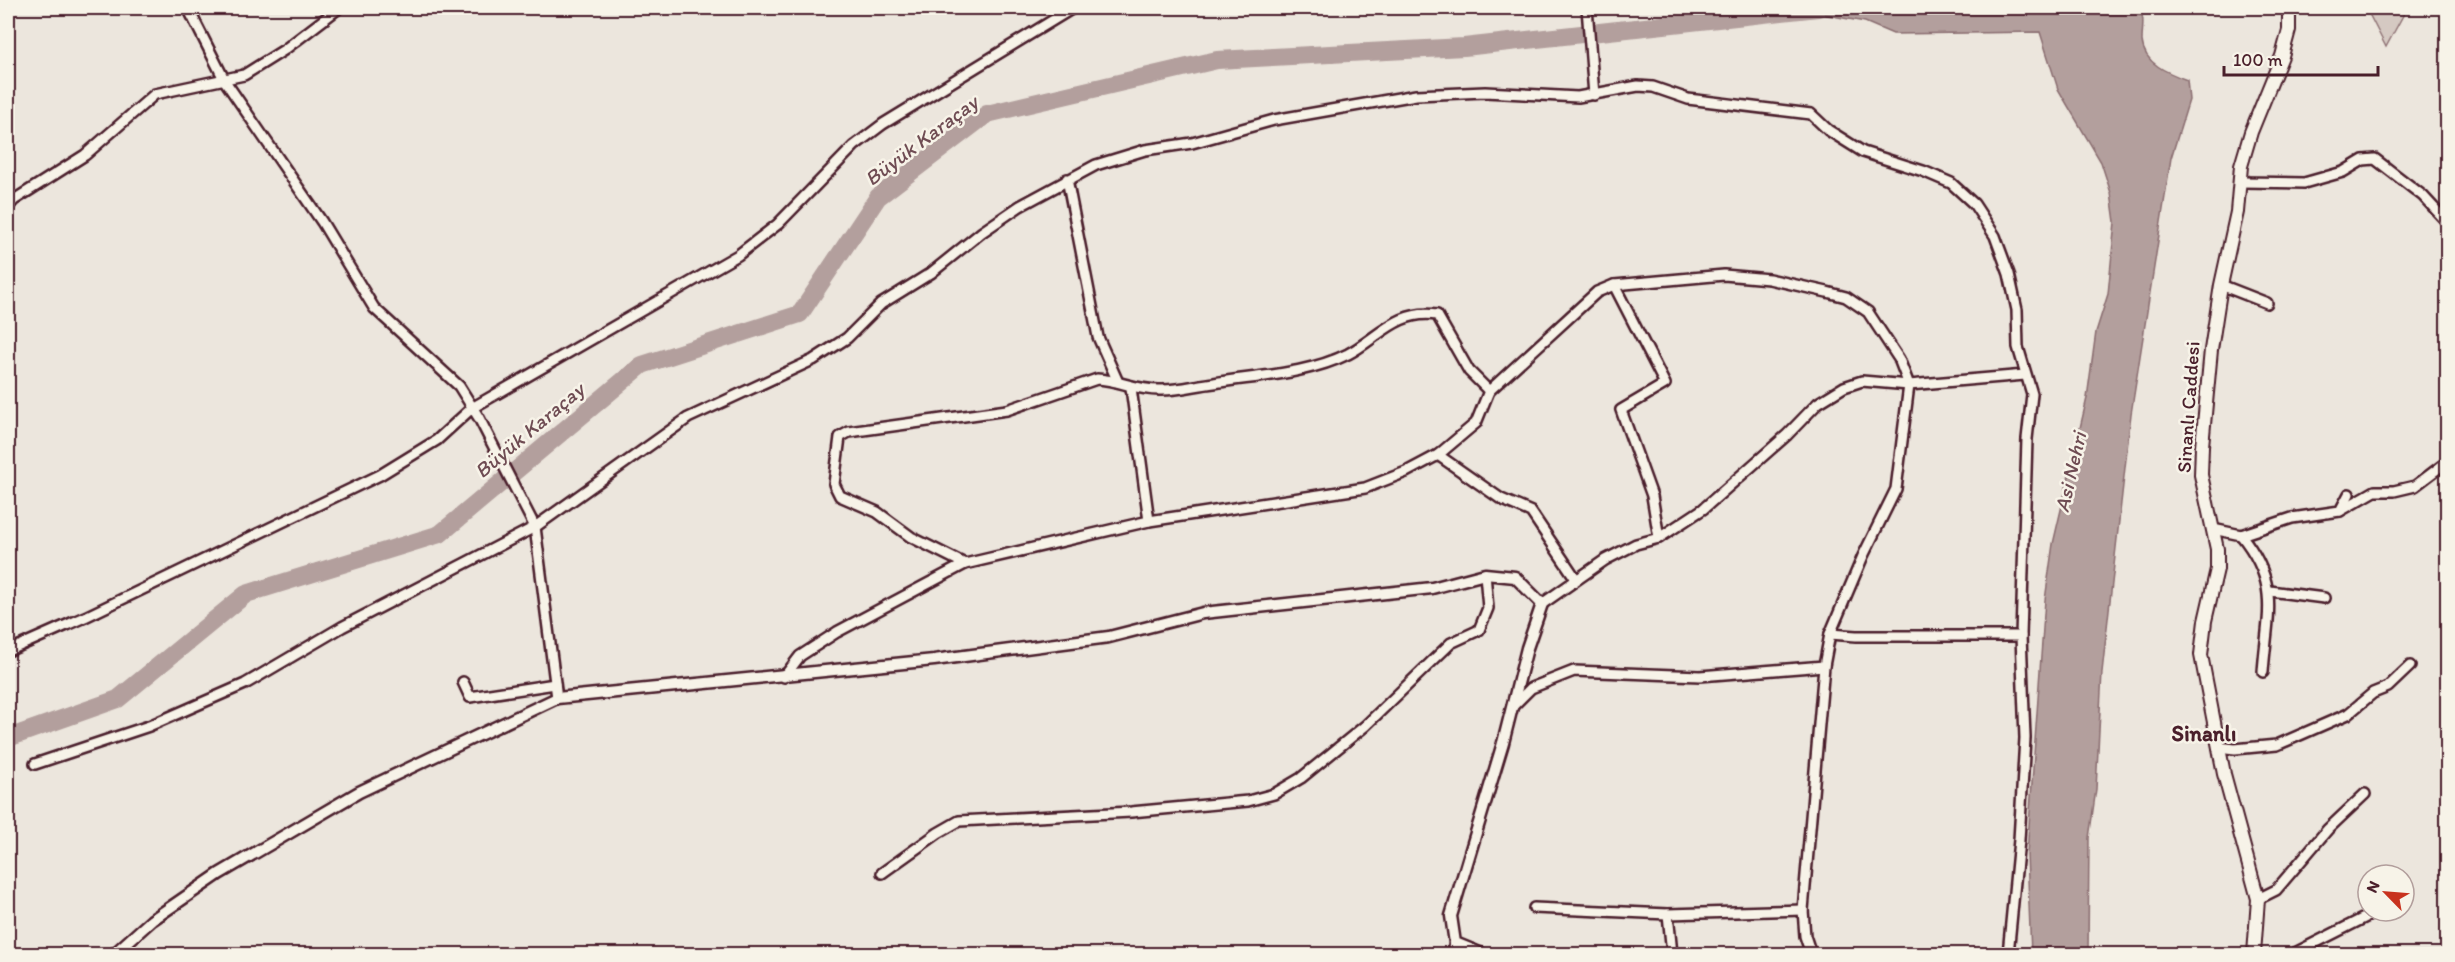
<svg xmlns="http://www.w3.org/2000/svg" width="2455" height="962" font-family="Itim,sans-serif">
<rect width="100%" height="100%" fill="#ece6dd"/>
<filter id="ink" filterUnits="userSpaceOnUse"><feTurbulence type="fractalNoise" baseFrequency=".0167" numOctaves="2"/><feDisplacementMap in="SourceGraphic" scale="12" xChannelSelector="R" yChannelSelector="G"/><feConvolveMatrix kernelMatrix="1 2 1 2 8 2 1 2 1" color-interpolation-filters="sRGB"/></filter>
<g filter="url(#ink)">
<path fill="#d5c9c2" stroke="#907476" stroke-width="1.5" d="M2366,8H2407L2386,47Z"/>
<path fill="#b39f9d" stroke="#896c6f" stroke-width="1.5" d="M1818,8H2140C2145,19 2142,29 2142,41C2144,64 2168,73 2187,80L2189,100L2171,158L2131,414L2102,672L2096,789L2089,838L2088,954H2031L2027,854L2045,600L2053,544L2087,398L2096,332L2108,294L2115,222L2111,193L2101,162L2058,89L2040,32L1893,34L1865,22L1822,14Z"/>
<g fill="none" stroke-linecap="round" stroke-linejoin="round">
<path stroke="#b39f9d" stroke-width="18" d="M8,738L118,699L246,594L440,534L642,365L800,314L878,197L987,114L1217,60L1464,47L1818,8"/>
<g stroke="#4a1f2b" stroke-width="14">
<g id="minor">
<path d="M188,8L225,81L322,222L374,308L459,386L479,418L535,527L557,698"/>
<path d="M1587,8L1594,95"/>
<path d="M1067,179L1098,337L1118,382"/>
<path d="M2241,182L2304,183L2343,172L2363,160L2375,159L2423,196L2448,223"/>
<path d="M8,207L14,200L85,155L155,94L244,75L284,50L339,8"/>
<path d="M1614,285L1665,384L1621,410L1652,496L1659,538"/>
<path d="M2221,285L2267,303"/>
<path d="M1131,388L1149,521"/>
<path d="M1438,455L1501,499L1531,512L1576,579"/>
<path d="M2340,511L2375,491H2394L2415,486L2448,461"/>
<path d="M2213,529L2241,535L2292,518L2340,511L2349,494"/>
<path d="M2241,535C2281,585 2267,614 2263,672"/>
<path d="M965,564L911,537L877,512L840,496L834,484L840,437L849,432L1007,410L1097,379C1119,380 1135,390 1159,390C1177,391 1196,385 1214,383C1257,376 1308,374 1348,354C1378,338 1398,309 1437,315L1469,371L1489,391"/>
<path d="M2270,591L2324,598"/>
<path d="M1542,604L1605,560L1636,544L1659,538L1703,509L1787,435L1818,403L1844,387L1862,381L1909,385L2025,375"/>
<path d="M1830,634L1856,636H2021"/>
<path d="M8,651L85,617L380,475L437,440L472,408L738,255L778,224L854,146L883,124L1073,8"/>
<path d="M784,677L800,656L837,632L965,564L1149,521L1365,488L1406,472L1438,455L1476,423L1489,391L1597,292L1614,285L1724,275L1769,279L1827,292L1846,297L1868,312L1899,359L1909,385L1896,489L1863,556L1830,634L1824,666L1803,910L1805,936L1811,954"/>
<path d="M463,682L470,697L555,684"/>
<path d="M1513,706L1531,688L1574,671L1700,676L1824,666"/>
<path d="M2218,747L2235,749L2277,745L2348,714L2373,693L2388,687L2410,666"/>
<path d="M35,764L149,726L245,684L342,627L535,527L688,418L813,360L847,338L881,304L931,273L982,232L1020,206L1096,165L1145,150L1192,143L1274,120L1416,95L1485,92L1578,97L1638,86L1653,87L1688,99L1811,114L1828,130L1863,152L1923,171L1951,183L1974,204L1995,236L2009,274L2017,310L2018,347L2032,394L2027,439L2021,636L2025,738L2019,840L2008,954"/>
<path d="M882,873L938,833L959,821L1131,812L1248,801L1274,794L1301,778L1365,726L1451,643L1479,630L1488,608L1485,574"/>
<path d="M2258,899L2276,890L2328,829L2365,794"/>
<path d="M1534,908L1668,914L1803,910"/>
<path d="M1668,914L1672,954"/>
<path d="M1452,954L1455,943"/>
<path d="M2293,954L2376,912"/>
</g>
</g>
<g stroke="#4a1f2b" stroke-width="15">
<path id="tertiary" d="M114,954L152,920L219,874L359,792L557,698L934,660L1109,637L1203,613L1432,588L1485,574L1515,577L1542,604L1527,648L1503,743L1451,916L1455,943L1482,954"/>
</g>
<g stroke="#4a1f2b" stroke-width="16">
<path id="secondary" d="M2254,954L2258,899L2224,774L2201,655L2205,621L2217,569V549L2201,475L2202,446L2211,350L2221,285L2237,212L2241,166L2251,132L2282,56L2289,30V8"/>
</g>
<use href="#minor" stroke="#f7f3e8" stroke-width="9"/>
<use href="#tertiary" stroke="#f7f3e8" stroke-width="10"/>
<use href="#secondary" stroke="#f7f3e8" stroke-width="12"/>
</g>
</g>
<g text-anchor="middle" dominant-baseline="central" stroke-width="5" stroke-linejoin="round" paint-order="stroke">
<g font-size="20" fill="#4a1f2b" stroke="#f7f3e8">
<text transform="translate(2188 407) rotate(-86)">Sinanlı Caddesi</text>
</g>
<g font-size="21" font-style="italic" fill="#6f4c53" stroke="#f7f3e8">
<text transform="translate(921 140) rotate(-37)">Büyük Karaçay</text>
<text transform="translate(529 430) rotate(-40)">Büyük Karaçay</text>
<text transform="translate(2070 472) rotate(-77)">Asi Nehri</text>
</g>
<g font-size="22" font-weight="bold" fill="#4a1f2b" stroke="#f7f3e8">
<text x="2204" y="733">Sinanlı</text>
</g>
</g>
<rect width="2455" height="962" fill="none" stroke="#f7f3e8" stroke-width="30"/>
<rect x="15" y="15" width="2425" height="932" fill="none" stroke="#4a1f2b" stroke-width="2" filter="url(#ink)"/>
<g transform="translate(2386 893) rotate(295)"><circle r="28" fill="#f7f3e8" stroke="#b29e9c" stroke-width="1.5"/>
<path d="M0-4.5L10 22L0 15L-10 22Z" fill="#c8321e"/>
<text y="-9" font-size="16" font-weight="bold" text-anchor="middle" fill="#4a1f2b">N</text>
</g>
<path d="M2224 66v9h154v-9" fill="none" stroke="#4a1f2b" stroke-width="3"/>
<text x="2233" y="66" font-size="18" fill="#4a1f2b" stroke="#f7f3e8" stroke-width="4.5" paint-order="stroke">100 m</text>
</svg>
